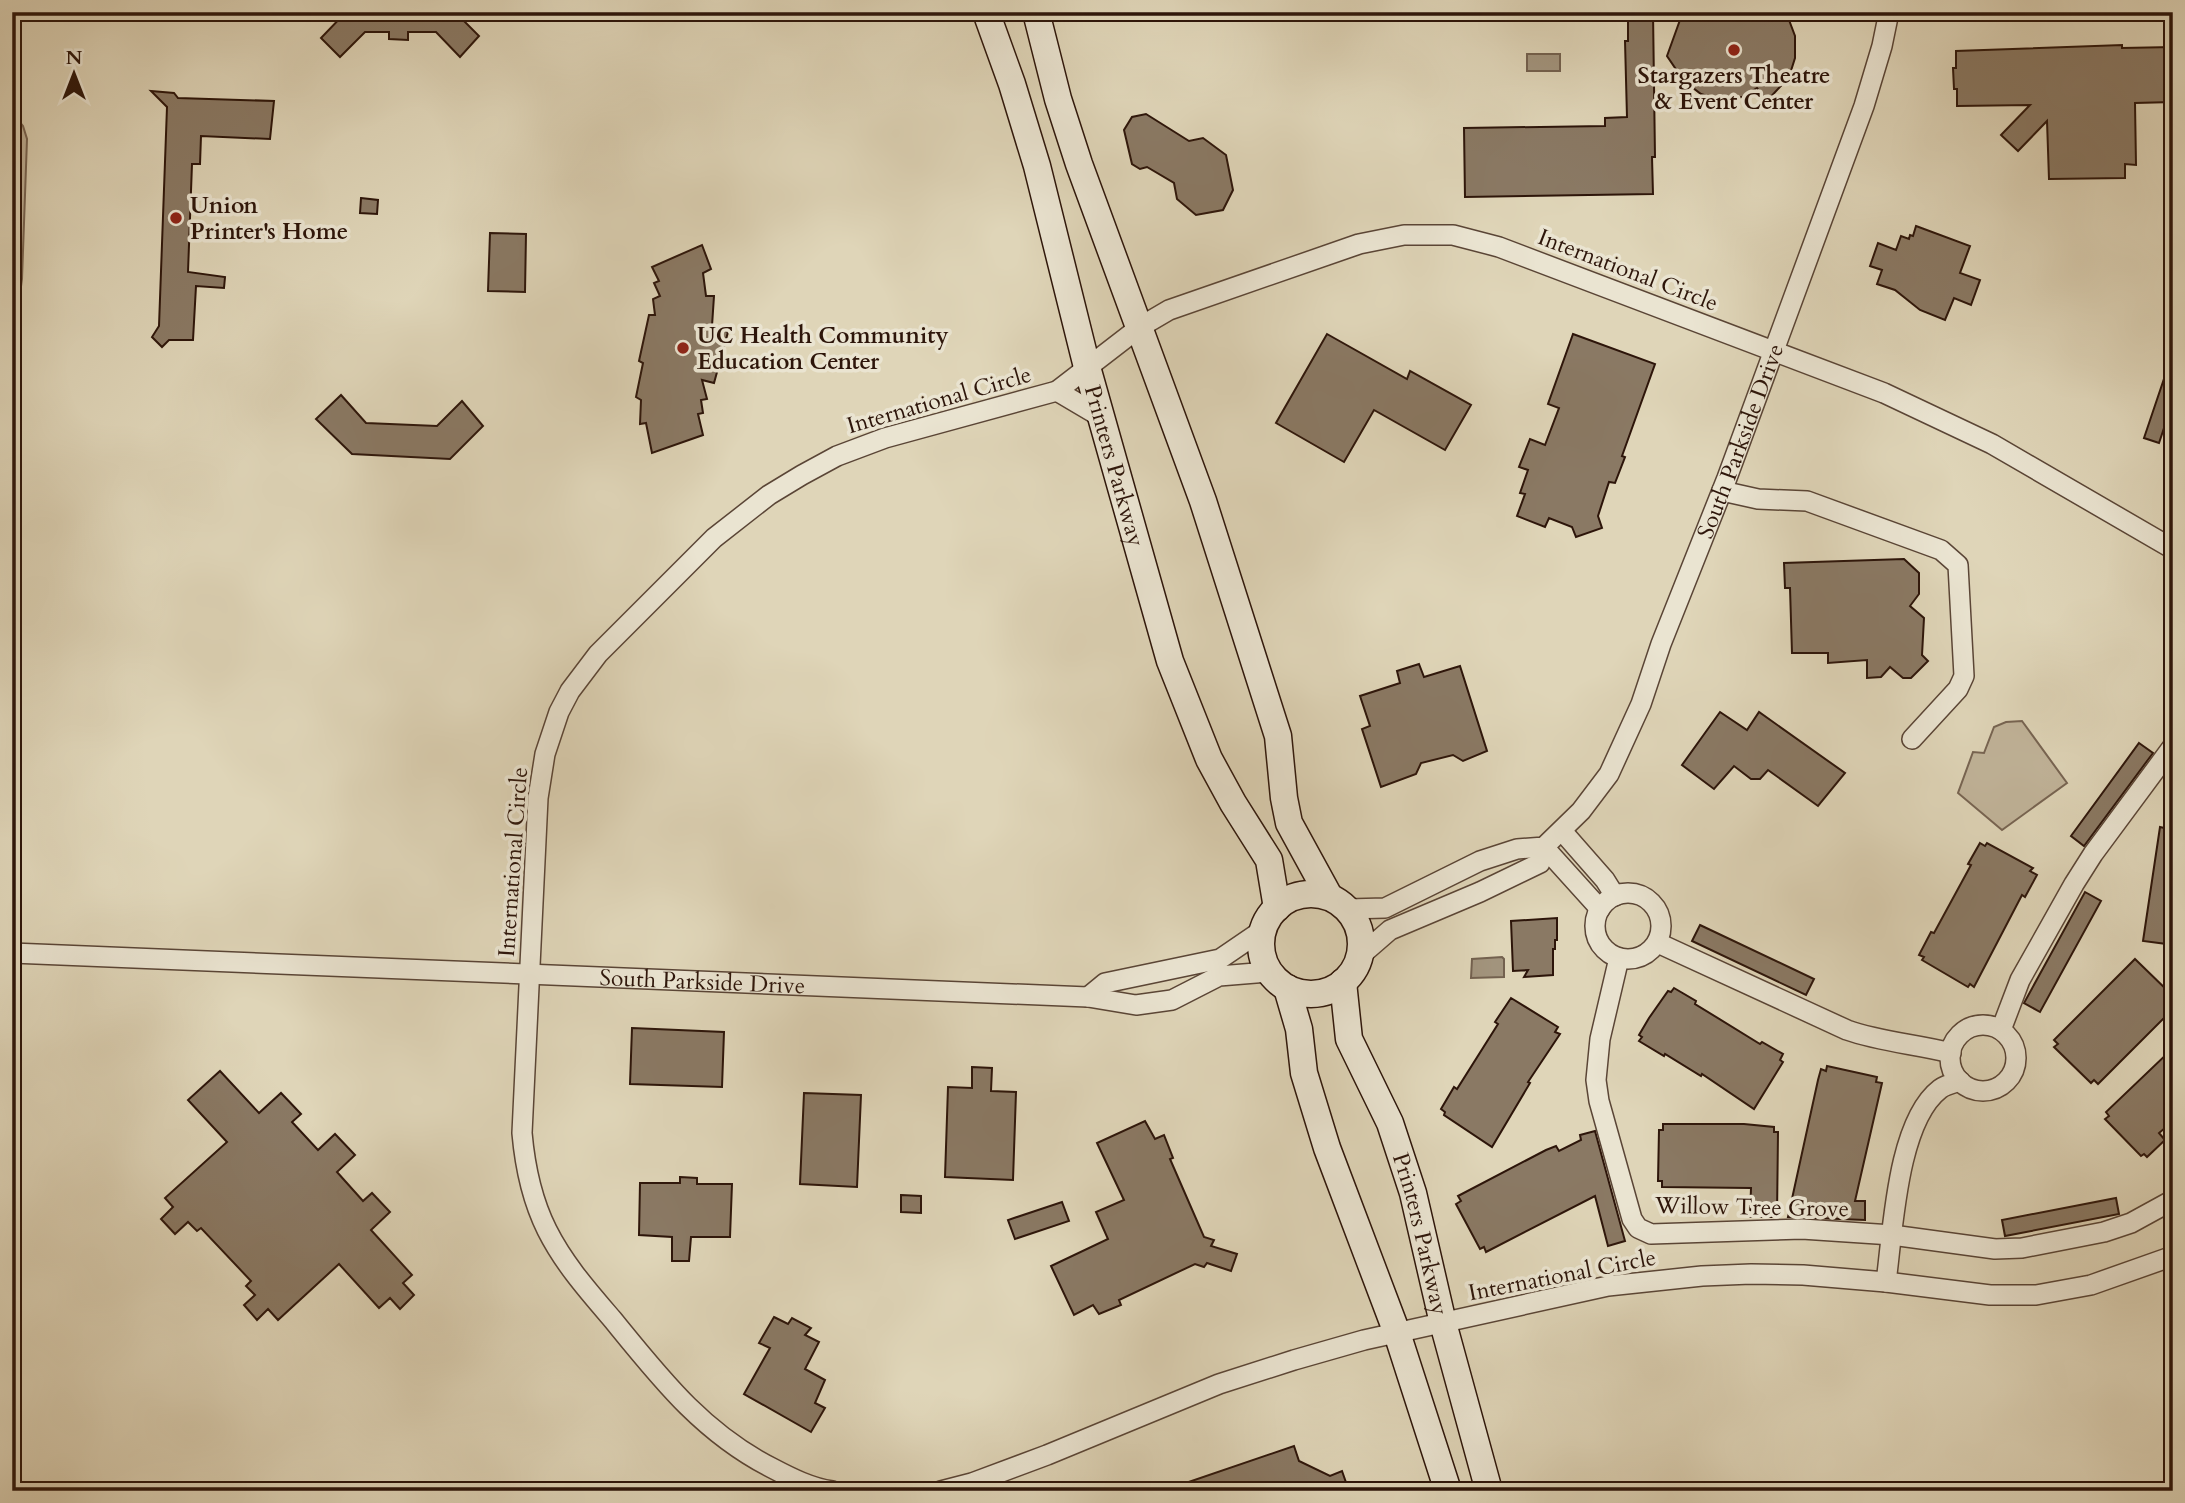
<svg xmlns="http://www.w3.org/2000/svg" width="2185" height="1503" font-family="Cardo,serif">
<rect width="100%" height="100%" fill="#dfd5b8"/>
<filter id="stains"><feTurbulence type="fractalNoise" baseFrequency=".00286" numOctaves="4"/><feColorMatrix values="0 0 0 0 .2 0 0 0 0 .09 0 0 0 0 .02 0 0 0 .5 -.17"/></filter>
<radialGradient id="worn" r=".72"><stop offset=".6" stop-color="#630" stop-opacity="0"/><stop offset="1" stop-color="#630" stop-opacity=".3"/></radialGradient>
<g fill="#c1b49a" stroke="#776452" stroke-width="2">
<path d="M12,113L23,126L27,139L22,279L20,294L12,308Z"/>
<path d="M2022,721L2067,783L2002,830L1958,793L1973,752L1984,753L1994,727L2006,722Z"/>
</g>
<g fill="#a2947d" stroke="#73614f" stroke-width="2">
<rect x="1527" y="54" width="33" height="17"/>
<path d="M1502,957L1504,959V977L1471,978L1472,959Z"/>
</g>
<g fill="#8a7964" stroke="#2d150a" stroke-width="2">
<path d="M346,12H455L479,36L460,57L436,32H408V40L389,39V32H365L340,57L321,38Z"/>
<path d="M1628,12H1653L1655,157H1652L1653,194L1465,197L1464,128L1605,126V118L1627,117L1625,41H1628Z"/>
<path d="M1687,12H1763L1771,19L1786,12L1795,36V58L1789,77L1767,101L1757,88L1742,97L1721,100L1701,94L1684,81L1667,56L1680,20Z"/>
<path d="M2122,45V48L2173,47V102L2135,103L2136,165L2125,164V178L2049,179L2047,121L2018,151L2001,135L2030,105L1957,106V89H1954L1953,68H1956V51Z"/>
<path d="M151,91L174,93L178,98L274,101L270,139L201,136L200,164H192L188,272L225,277L224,288L196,286L193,340H169L162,347L152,337L159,326L167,107Z"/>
<path d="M1146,114L1189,141L1203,138L1226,155L1233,190L1223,210L1196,215L1177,199L1174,183L1147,167L1140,169L1132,164L1124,130L1132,117Z"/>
<path d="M361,198L378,200L377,214L360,213Z"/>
<path d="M1916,226L1970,246L1960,273L1980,280L1971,305L1954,298L1945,320L1920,310L1895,290L1877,284L1882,270L1870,266L1878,243L1896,250L1901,236L1909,239L1910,235L1913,236Z"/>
<path d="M490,233L526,234L525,292L488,291Z"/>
<path d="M702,245L711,269L703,273L706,296H714L712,326L728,332L714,383L702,380L707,399L701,400L703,413L698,414L703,435L652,453L646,423L640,424L641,400L636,397L643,363L639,361L649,315H655L653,299L660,296L654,283L659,281L652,267Z"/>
<path d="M1327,334L1407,379L1410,371L1471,405L1445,450L1374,410L1344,462L1276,423Z"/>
<path d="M1573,334L1655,364L1622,456L1625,457L1615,483L1609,482L1598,516L1602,528L1576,537L1572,527L1549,518L1545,527L1517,516L1525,494L1520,493L1528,470L1519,467L1530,439L1545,445L1559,408L1548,404Z"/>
<path d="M2170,361H2173V401L2159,443L2144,438Z"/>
<path d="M341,395L366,423L437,426L462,401L483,426L450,459L352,454L316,419Z"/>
<path d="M1904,559L1919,573V594L1910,606L1924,618L1922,655L1928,661L1911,678H1903L1890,667L1881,677L1867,678V660L1828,663V653H1792L1790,588H1785L1784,563Z"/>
<path d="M1419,664L1424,677L1460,666L1487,751L1463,761L1453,755L1421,763L1416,774L1381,787L1362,729L1370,726L1360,696L1400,683L1397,671Z"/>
<path d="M1720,712L1747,730L1759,712L1845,773L1818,806L1768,770L1760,779H1751L1734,766L1714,789L1682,765Z"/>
<path d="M2139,743L2153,753L2084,846L2071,836Z"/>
<path d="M2160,827L2173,830V941L2167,940V944L2143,941Z"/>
<path d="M1980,843L1985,846L1987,843L2033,868L2030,871L2037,875L2025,897L2022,895L1974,987L1970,984L1968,987L1922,960L1924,957L1919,955L1931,932L1934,933L1971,865L1968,864Z"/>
<path d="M2085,892L2101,901L2040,1012L2024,1003Z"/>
<path d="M1557,918V940H1555V949H1553V975L1524,977L1528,970L1513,971L1511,921Z"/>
<path d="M1700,925L1814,979L1806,995L1692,941Z"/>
<path d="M2135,959L2173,996V1009L2098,1084L2094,1080L2091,1083L2054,1047L2058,1044L2054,1040Z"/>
<path d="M1674,988L1696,1001L1695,1004L1760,1044L1762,1042L1783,1054L1780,1060L1783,1062L1754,1109L1702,1074L1701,1076L1665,1054L1664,1056L1639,1041L1642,1037L1639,1035L1649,1018L1668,991L1671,992Z"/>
<path d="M1511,998L1558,1027L1555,1032L1560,1034L1528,1082L1530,1083L1492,1147L1444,1115L1445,1112L1441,1109L1454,1087L1457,1089L1498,1024L1495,1022Z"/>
<path d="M632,1028L724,1032L722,1087L630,1084Z"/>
<path d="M2173,1048V1121L2159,1133L2165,1140L2147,1157L2144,1154L2141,1156L2105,1119L2109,1116L2106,1112Z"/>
<path d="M1827,1066L1877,1077L1876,1082L1882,1083L1855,1201H1865V1220L1788,1217L1818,1080L1821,1069L1826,1071Z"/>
<path d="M972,1067L992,1068L991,1091L1016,1092L1013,1180L945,1177L948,1087L972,1088Z"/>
<path d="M220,1071L259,1113L281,1093L301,1114L292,1122L318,1150L335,1134L355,1155L337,1172L363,1201L372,1193L390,1212L371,1230L412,1275L403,1283L414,1295L400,1309L390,1298L379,1308L339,1264L278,1320L268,1309L257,1320L244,1305L255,1295L246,1286L251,1281L201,1228L197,1231L188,1222L175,1234L161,1219L173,1207L165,1198L227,1142L188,1100Z"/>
<path d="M804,1093L861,1095L857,1187L800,1184Z"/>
<path d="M1145,1121L1155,1139L1164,1135L1173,1158L1170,1159L1204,1237L1214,1240L1211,1246L1237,1254L1231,1271L1207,1263L1204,1267L1195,1264L1119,1300L1121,1305L1099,1314L1093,1305L1074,1315L1051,1266L1108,1239L1096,1212L1124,1200L1097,1143Z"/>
<path d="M1663,1124H1744L1774,1127V1132H1778L1777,1217H1750L1751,1188L1662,1187V1181H1658L1659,1130H1663Z"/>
<path d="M1595,1131L1625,1241L1608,1246L1595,1196L1486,1252L1484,1247L1480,1249L1456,1204L1461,1201L1458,1196L1546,1150L1556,1146L1559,1151L1581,1140L1580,1135Z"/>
<path d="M680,1177L697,1178V1184H732L730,1237H691L689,1261H672V1237L639,1235L640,1183H680Z"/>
<path d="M901,1195L921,1196V1213L901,1212Z"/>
<path d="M2116,1198L2119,1214L2005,1236L2002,1220Z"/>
<path d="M1062,1202L1069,1221L1015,1239L1008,1220Z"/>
<path d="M774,1317L788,1324L792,1318L811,1328L805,1335L819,1342L805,1369L825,1380L815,1403L825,1408L811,1432L744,1394L770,1348L759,1343Z"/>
<path d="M1294,1446L1299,1461L1330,1476L1342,1471L1349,1491H1171V1488Z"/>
</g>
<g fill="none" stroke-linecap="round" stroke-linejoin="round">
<g stroke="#5a4536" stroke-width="22">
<g id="street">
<path d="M1057,391L1101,417"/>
<path d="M1722,491L1758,499L1807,501L1941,550L1958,565L1964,676L1958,689L1912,739"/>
<path d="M1562,831L1605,880L1615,896"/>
<path d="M1544,847L1600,909"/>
<circle cx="1628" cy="926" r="33"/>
<path id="s1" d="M1348,909L1385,908L1480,861L1517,849L1544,847L1581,811L1609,774L1641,704L1661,644L1727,478L1864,106L1882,46L1889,12"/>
<path d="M1658,943L1847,1030C1881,1042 1916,1044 1951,1053"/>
<path id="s2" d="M12,953L1088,997L1136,1005L1172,1000L1219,976L1268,972"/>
<path d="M1360,956L1390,930L1480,892L1540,863L1544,847"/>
<path d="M1619,958L1600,1039L1596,1080L1599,1101L1632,1219L1638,1228L1651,1234L1802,1229L1892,1235L1995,1249L2022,1248L2104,1232L2131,1223L2173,1200"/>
<path d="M1088,997L1105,983L1220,959L1261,931"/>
<circle cx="1983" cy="1058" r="33"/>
<path d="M2001,1030L2020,980L2074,884L2093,854L2173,746"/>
<path d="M1886,1282C1893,1231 1897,1122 1940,1089C1945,1085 1954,1083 1960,1081"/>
<path d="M832,1491C811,1488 791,1478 772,1468C703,1433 661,1379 613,1320C589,1292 564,1264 547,1230C532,1200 525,1167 522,1133L538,798L545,754L559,712L570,691L598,654L714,538L769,495L802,475L837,456L885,438L1057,391L1140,327L1169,310L1359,244L1404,235H1453L1499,247L1884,393L1992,444L2173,549"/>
<path d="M941,1491L972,1483L1047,1455L1219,1384L1294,1360L1364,1340L1608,1286L1702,1276L1751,1274L1803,1275L1886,1282L1990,1295H2036L2091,1285L2173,1256"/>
</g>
</g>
<g stroke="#2d150a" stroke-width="29">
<g id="secondary">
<path id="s3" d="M986,12L1012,84L1037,166L1087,367L1170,661L1209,759L1233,803L1269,860L1277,908"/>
<path d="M1036,12L1058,99L1079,164L1203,501L1278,736L1284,798L1289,823L1329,896"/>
<circle cx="1311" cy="944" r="50"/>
<path id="s4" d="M1343,982L1349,1039L1390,1123L1413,1193L1443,1323L1489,1491"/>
<path d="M1287,988L1299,1029L1304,1073L1327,1148L1397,1333L1448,1491"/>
</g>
</g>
<use href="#street" stroke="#eae4d1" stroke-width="19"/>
<use href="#secondary" stroke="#eae4d1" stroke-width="26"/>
</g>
<g fill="#8f2418" stroke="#eae4d1" stroke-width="2.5">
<circle cx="1734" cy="50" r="7"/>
<circle cx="176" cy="218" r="7"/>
<circle cx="683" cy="348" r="7"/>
</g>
<g text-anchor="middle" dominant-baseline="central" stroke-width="7" stroke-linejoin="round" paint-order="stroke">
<g font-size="23" font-weight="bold" fill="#2d150a" stroke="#eae4d1" text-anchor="start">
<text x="1734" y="75" text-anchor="middle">Stargazers Theatre<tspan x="1734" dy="26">&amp; Event Center</tspan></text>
<text x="190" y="205">Union<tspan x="190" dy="26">Printer's Home</tspan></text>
<text x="697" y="335">UC Health Community<tspan x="697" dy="26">Education Center</tspan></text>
</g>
<g font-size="23" fill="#2d150a" stroke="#eae4d1">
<text transform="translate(1628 270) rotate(21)">International Circle</text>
<text transform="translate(939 400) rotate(-16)">International Circle</text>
<text stroke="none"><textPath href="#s1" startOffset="665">South Parkside Drive</textPath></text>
<text stroke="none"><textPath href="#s3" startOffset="472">Printers Parkway</textPath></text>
<text transform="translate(513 862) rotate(-86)">International Circle</text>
<text stroke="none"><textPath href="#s2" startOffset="691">South Parkside Drive</textPath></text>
<text transform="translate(1752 1207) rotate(1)">Willow Tree Grove</text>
<text stroke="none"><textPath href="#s4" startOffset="266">Printers Parkway</textPath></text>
<text transform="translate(1562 1275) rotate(-11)">International Circle</text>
</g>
</g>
<rect width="2185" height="1503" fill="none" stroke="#dfd5b8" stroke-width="42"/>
<rect x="14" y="14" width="2157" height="1475" fill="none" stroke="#2d150a" stroke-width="3.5"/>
<rect x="21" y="21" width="2143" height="1461" fill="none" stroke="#2d150a" stroke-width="2"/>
<g transform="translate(74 74)" stroke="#eae4d1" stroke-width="5" paint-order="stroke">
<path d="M0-5L12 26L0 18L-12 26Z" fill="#2d150a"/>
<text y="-10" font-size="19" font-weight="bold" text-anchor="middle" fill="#2d150a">N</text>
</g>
<rect width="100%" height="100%" filter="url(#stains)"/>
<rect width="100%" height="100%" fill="url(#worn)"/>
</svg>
